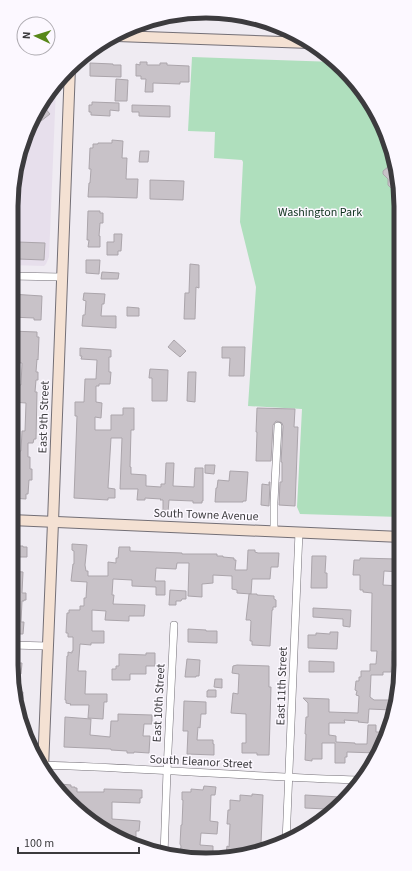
<svg xmlns="http://www.w3.org/2000/svg" width="412" height="871" font-family="'Source Sans 3',sans-serif">
<rect width="100%" height="100%" fill="#efebf2"/>
<path fill="#e7dfec" d="M56,87L49,257L46,264L44,266L11,265V206L26,131Z"/>
<path fill="#afdfbd" d="M192,57L336,62L361,87L386,131L399,180L400,517L300,514L297,507L302,409L248,406L256,287L240,222L243,162L242,160L214,158L215,132L188,131Z"/>
<g fill="#c8c2c8" stroke="#aba5ab">
<path d="M140,62H147V65H160V63H167V65L189,66V82H180V84L153,83V92H145L146,79H141V76H136V64L140,65Z"/>
<path d="M90,63L113,64V65H121V77L90,76Z"/>
<path d="M116,79L128,80L127,101H115Z"/>
<path d="M92,102L119,103V111L110,110V116L91,115V112H89V105H92Z"/>
<path d="M132,105L170,106V117L139,116V112H132Z"/>
<path d="M43,106L50,114L41,121L36,116Z"/>
<path d="M112,140L123,141L122,158H127L126,179H138L137,198L106,197H88L89,183H90L91,169H89L90,148H93V144H98V143H112Z"/>
<path d="M140,151H149L148,162H139Z"/>
<path d="M388,167H391L397,173L399,180V188L393,187L392,189L388,185V179L383,174V171Z"/>
<path d="M150,180L184,181L183,200L150,199Z"/>
<path d="M88,211H100V213H103V223H100L99,236H100V247H88L89,240H87Z"/>
<path d="M114,234H122L121,251H118V255H107V242H114Z"/>
<path d="M18,242L45,243L44,260L18,259Z"/>
<path d="M86,260H100L99,274L86,273Z"/>
<path d="M190,264L199,265V288L196,287L195,319H184L185,293H189Z"/>
<path d="M102,272L119,273L118,279H101Z"/>
<path d="M84,293L105,294L104,304H102L101,316H116V328L82,326L83,315H85L86,301L83,300Z"/>
<path d="M11,294L42,296L41,320H34V318L11,317Z"/>
<path d="M127,307L139,308V316H127Z"/>
<path d="M11,331L37,332V337H39L38,360L37,359L36,372H38V380H36L35,392H37L36,439H34L33,443H28V457H30V469H32V480H29L28,494H26V499L11,498V452L21,451L22,431H25L26,403L12,402L11,384L21,385L22,363L11,362Z"/>
<path d="M174,340L186,351L180,357L168,347Z"/>
<path d="M222,347H245L244,376H229L230,358H222Z"/>
<path d="M80,348L111,350V357H109V372H111L110,384H99V386H96V402L102,403L101,418L95,417V430H111V415H123V408H134V430H131L130,467H131V474L146,475V486L161,487V484H165L166,463H174L173,486L194,487L195,468H203V501H202V503H193V501L169,500L168,513H163V500H160L161,499L145,498V500H137L138,489H120L122,438H111L108,488L115,489V498H108V500L74,498L77,416H75V402H84L85,379H96L97,360L81,359L82,356H80Z"/>
<path d="M150,369L168,370L167,401H152V378H149Z"/>
<path d="M188,372H196L195,402L187,401Z"/>
<path d="M257,408L295,409L294,427H298L295,506L279,505L280,482H282V462H281L283,426L282,423L280,422L276,421L273,425L271,461H256L257,432H256Z"/>
<path d="M205,465H215L214,474L205,473Z"/>
<path d="M230,471L248,472L246,501H243V502H215L216,488H217L218,480L229,481Z"/>
<path d="M269,482H270L269,506L261,505L262,484L269,485Z"/>
<path d="M72,544L87,545L85,565L86,571H88V576H108V562L116,563V558H118L119,547H130V551L182,553V554H217V556H223V557L234,558V560H236L235,570H247L248,550H255V552L258,553H279L278,567H271L270,579H252L251,594L237,593V590L232,589V576L213,575V583L202,584V597L188,596L189,563H177L176,569L156,568L155,581H165V595H156V587L132,586V580L113,579L112,595H114L113,604L145,605L144,616H129V621L105,620L106,611L92,610V631H104V643H91V645L80,644L78,671H86L85,694H107V702H104L103,719L88,718L89,705H70L71,704L66,703V700H65L67,656H68V652L72,653V651H73V637H68V633H66L67,613H69V610H80V606H84V598H86L87,582L71,581L73,564H74V551L72,550Z"/>
<path d="M15,546H23V547H27V557H11V547L14,548Z"/>
<path d="M312,556H326L325,573H327V588H311Z"/>
<path d="M360,558L397,559V561H401V572L384,571L383,585L401,586V652L392,651L391,672H383V675H371L370,697L374,700H394L392,710L369,709L368,723L358,722L359,721L344,720L345,723H329V735L336,736V742L355,743V744H367L368,725H376V732H388L386,740L377,753L347,752V757H345V763H335V743H322V759H312V761L305,760L306,734H305L306,717H308V703L303,698L329,699V712L358,713L359,696L356,695L357,691L355,690L356,681H359V677H361V671H370V664H376L377,651H371L372,593L363,592V590H360V575H353L354,560H360Z"/>
<path d="M11,571L23,572L22,593H26V600H24V601H22L21,622H24L23,634H11L12,586H11Z"/>
<path d="M170,590L186,591V599H182L181,601H176V605H169Z"/>
<path d="M249,594H257V595L274,596V599L276,600V607H273V610H272L270,646L252,645V641H250L251,621L250,620H246Z"/>
<path d="M313,608L351,610L350,627L343,626V619L313,617Z"/>
<path d="M188,629L206,630V631H217V643L188,642Z"/>
<path d="M330,632H338L337,649L308,648V635H316V633L330,634Z"/>
<path d="M146,653H155V666H146V674H130V680H112V669H116V666H119V654L146,655Z"/>
<path d="M187,659L200,660L199,676H196V677H185Z"/>
<path d="M309,661L334,662V672H309Z"/>
<path d="M11,663H22L21,674H12Z"/>
<path d="M237,665L269,666V687H271L269,755H257V753H242V743H246V714L231,713L233,693L238,694L239,674L232,673L233,666Z"/>
<path d="M215,679H222V688L214,687Z"/>
<path d="M208,690H216V697H207V691H208Z"/>
<path d="M15,691L23,692V699H17Z"/>
<path d="M184,701L206,702V714H201L200,728L198,727L197,740H213V744H214V755L187,754L188,731H183Z"/>
<path d="M118,714L152,715V724H144L143,736H150L149,753L134,752V753H127V751L111,750V749L64,747L65,717L91,719L90,735L110,737L111,721H118Z"/>
<path d="M60,784L71,785V787H75V788H77V792H104V789L142,790V798H140V803L112,802V819L140,821L139,831H136V843L98,827L59,791Z"/>
<path d="M204,786L216,787L215,795H211L210,821L218,822L217,834L201,833L200,845L213,846V858L183,857L180,856L181,846L180,844L181,825H182L183,800H182V792H191V789L203,790Z"/>
<path d="M252,794L263,795L261,844H259L258,850L243,855H226L227,846L229,847L230,824H227L228,810H230V800L240,801V795L252,796Z"/>
<path d="M305,795L340,797L339,806L338,807H326V809L305,808Z"/>
</g>
<g fill="none" stroke-linecap="round" stroke-linejoin="round">
<g stroke="#736f76" stroke-width="8">
<g id="street">
<path d="M11,276L62,277"/>
<path d="M274,531V502L278,426"/>
<path d="M11,645L48,646"/>
<path d="M41,765C147,768 253,777 359,780"/>
<path d="M286,842L299,532"/>
<path d="M164,855L167,771L174,625"/>
</g>
</g>
<g stroke="#736f76" stroke-width="12">
<g id="secondary">
<path d="M117,36L310,43"/>
<path d="M11,520L401,537"/>
<path d="M43,768L53,522L70,67"/>
</g>
</g>
<use href="#street" stroke="#fff" stroke-width="7"/>
<use href="#secondary" stroke="#f4e1d3" stroke-width="10"/>
</g>
<g text-anchor="middle" dominant-baseline="central" stroke-width="3" stroke-linejoin="round" paint-order="stroke">
<g font-size="12" fill="#0e321d" stroke="#fcf8ff">
<text x="320" y="212">Washington Park</text>
</g>
<g font-size="12" fill="#3c3b3e" stroke="#fcf8ff">
<text transform="translate(44 417) rotate(-88)">East 9th Street</text>
<text transform="translate(206 515) rotate(2)">South Towne Avenue</text>
<text transform="translate(282 686) rotate(-88)">East 11th Street</text>
<text transform="translate(159 703) rotate(-87)">East 10th Street</text>
<text transform="translate(201 762) rotate(3)">South Eleanor Street</text>
</g>
</g>
<path d="M0 0H412V871H0ZM206 18H206A188 188 0 0 1 394 206V665A188 188 0 0 1 206 853H206A188 188 0 0 1 18 665V206A188 188 0 0 1 206 18Z" fill="#fcf8ff" fill-rule="evenodd"/>
<path fill="none" stroke="#3c3b3e" stroke-width="5" d="M206 18H206A188 188 0 0 1 394 206V665A188 188 0 0 1 206 853H206A188 188 0 0 1 18 665V206A188 188 0 0 1 206 18Z"/>
<g transform="translate(36 36) rotate(274)"><circle r="19" fill="#fcf8ff" stroke="#afacb2"/>
<path d="M0-3L7 15L0 10L-7 15Z" fill="#588719"/>
<text y="-6" font-size="11" font-weight="bold" text-anchor="middle" fill="#3c3b3e">N</text>
</g>
<path d="M18 847v6h121v-6" fill="none" stroke="#3c3b3e" stroke-width="2"/>
<text x="24" y="847" font-size="12" fill="#3c3b3e" stroke="#fcf8ff" stroke-width="3" paint-order="stroke">100 m</text>
</svg>
